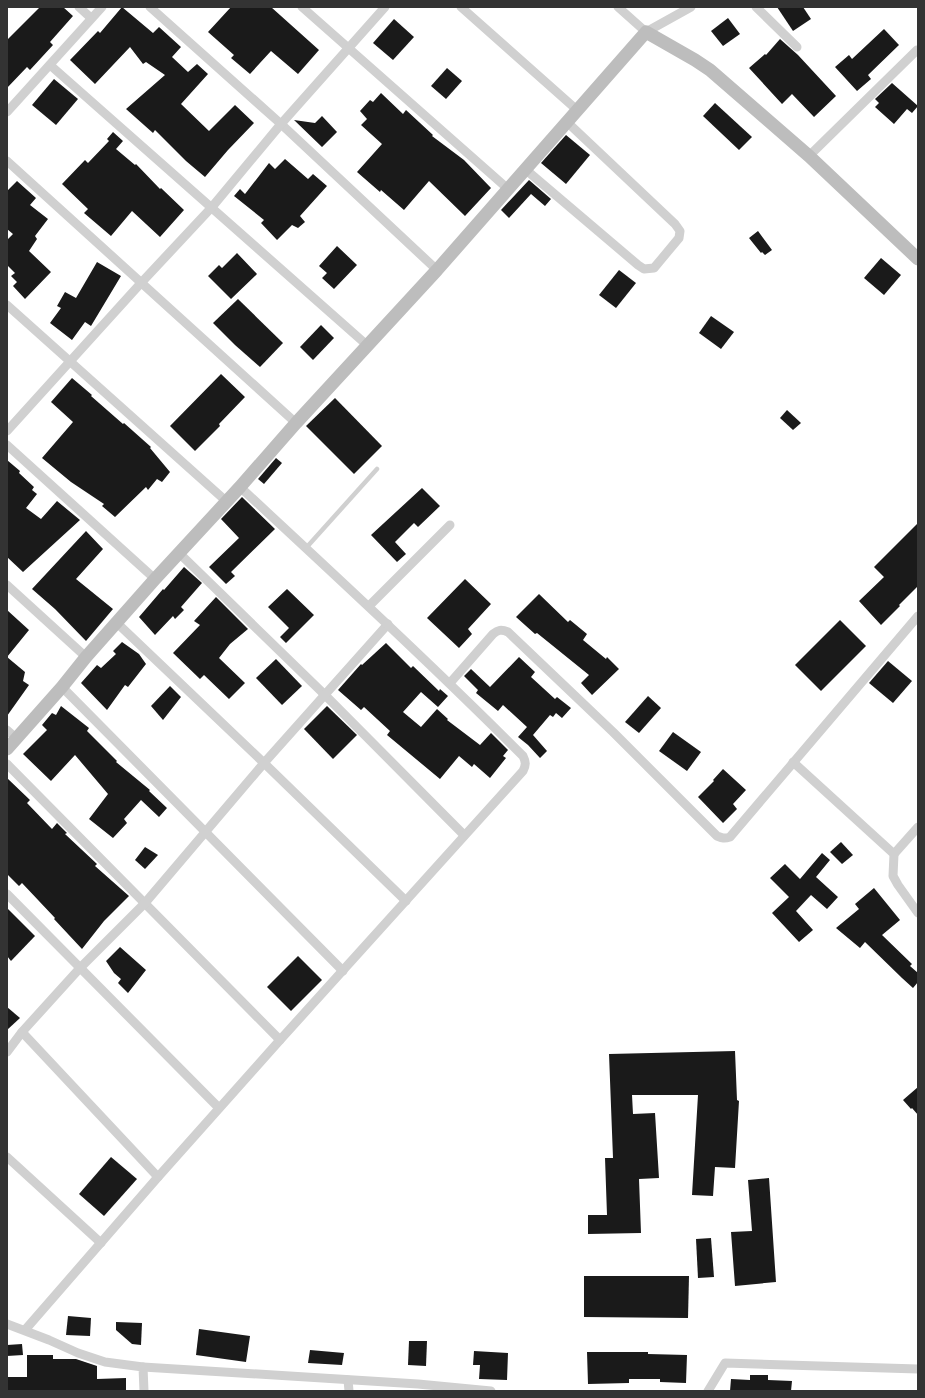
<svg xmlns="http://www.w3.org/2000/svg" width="925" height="1398" font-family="'PT Sans Narrow',sans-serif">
<rect width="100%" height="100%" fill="#fff"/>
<g fill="#1a1a1a">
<path d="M40,7H63L73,16L50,42L53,45L30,70L27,67L7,88V40Z"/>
<path d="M122,7L153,33L159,27L181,47L172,57L188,72L197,64L208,74L181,104L209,131L235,105L254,123L228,150L205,177L186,161L155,130L153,133L126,109L165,75L146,62L143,64L130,47L95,84L70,60L98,31L100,33Z"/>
<path d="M231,7H271L319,50L298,74L271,51L250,74L231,58L234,55L208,32Z"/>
<path d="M777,7H803L811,19L793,31Z"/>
<path d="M728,18L740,34L723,46L711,31Z"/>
<path d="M394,19L414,37L393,60L373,43Z"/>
<path d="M884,29L899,45L868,75L871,79L857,91L835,67L849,55L852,59Z"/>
<path d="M780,39L798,55L836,96L814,117L792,94L782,104L749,68L765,54L766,55Z"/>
<path d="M447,68L462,81L446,99L431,86Z"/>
<path d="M54,79L78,99L56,125L32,105Z"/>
<path d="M892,83L918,106L912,113L907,109L894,124L875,107L879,103L875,99Z"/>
<path d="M381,93L403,114L406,110L433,135L432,136L464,160L491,188L465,216L429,181L404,210L381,190L380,192L357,172L382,144L361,125L367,119L360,111L370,100L373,102Z"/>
<path d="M715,103L752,137L739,150L703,116Z"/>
<path d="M322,116L337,132L322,147L294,120L315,123Z"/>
<path d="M113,132L123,141L116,149L135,165L136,164L160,189L161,188L184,210L160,237L132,211L111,236L84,213L88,209L62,184L85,160L88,163L109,141L107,139Z"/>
<path d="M566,135L590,155L566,184L541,163Z"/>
<path d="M285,159L308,179L313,174L327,186L300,216L305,222L298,228L292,225L277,240L261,223L264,220L234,196L240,189L245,194L269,163L275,169Z"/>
<path d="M529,180L551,199L545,206L531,194L509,218L501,210Z"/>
<path d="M17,181L36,198L30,205L48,219L35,236L37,239L29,251L51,272L25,299L13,286L17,282L11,276L15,273L7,265V240L13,234L7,229V191Z"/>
<path d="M758,231L772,250L765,255L762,252L761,253L749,238Z"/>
<path d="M337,246L357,265L334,289L322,278L327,273L319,266Z"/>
<path d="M237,253L257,274L231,299L208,276L219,265L222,268Z"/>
<path d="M881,258L901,275L884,295L864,278Z"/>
<path d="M97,262L121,276L91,326L85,322L72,340L50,323L61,308L57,306L65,292L76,298Z"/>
<path d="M619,270L636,283L616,308L599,295Z"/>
<path d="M238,299L283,343L260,367L235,345L213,323Z"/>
<path d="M711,316L734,332L721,349L699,333Z"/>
<path d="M321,325L334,338L313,360L300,347Z"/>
<path d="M221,374L245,397L219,424L220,426L195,451L170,426Z"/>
<path d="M72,378L92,395L91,396L123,424L124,423L151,447L150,448L170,472L162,482L157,479L148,490L146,487L115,517L102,506L104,504L71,482L42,458L73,422L51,402Z"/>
<path d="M335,398L382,446L354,474L306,426Z"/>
<path d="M787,410L801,423L793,430L780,418Z"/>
<path d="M276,458L282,463L264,484L258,479Z"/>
<path d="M7,460L20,471L19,473L34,487L32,490L37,494L26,508L41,519L57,501L80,520L23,572L7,557Z"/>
<path d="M422,488L440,506L418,527L414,523L395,542L406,554L397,562L371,535Z"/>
<path d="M242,497L275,529L231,572L235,576L226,584L209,567L239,538L221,519Z"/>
<path d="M918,523V586L899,605L900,606L881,625L859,601L884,577L874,567Z"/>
<path d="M86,531L103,549L76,579L113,609L86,641L55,609L32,589Z"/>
<path d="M184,567L202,583L181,607L184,610L175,619L173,616L155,635L139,617L163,589L164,590Z"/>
<path d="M465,579L491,604L468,629L472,634L459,648L427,618Z"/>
<path d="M287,589L314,615L286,643L280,637L289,628L268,607Z"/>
<path d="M539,594L568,622L570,620L587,634L583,640L606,659L607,657L619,669L592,695L581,683L589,675L537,633L535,634L516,617Z"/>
<path d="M216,597L248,629L230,644L219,658L245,683L229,699L204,675L200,679L173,653L200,625L194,621Z"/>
<path d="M7,610L29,630L7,657L25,672L23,681L29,685L7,716Z"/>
<path d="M840,620L866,646L821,691L795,665Z"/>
<path d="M122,642L139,654L146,664L128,687L125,685L107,710L81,683L97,665L101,668L116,654L113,651Z"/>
<path d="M386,643L411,668L413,666L439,691L440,689L448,696L438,707L421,692L403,712L421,727L437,709L448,719L447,720L480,745L491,733L508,750L503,756L506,758L490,778L474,764L472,767L459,756L440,779L387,735L390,731L364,707L361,710L338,690L361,664L362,665Z"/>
<path d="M519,657L535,672L531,677L555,699L557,697L571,708L562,718L556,713L553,717L550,715L533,735L547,751L540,758L528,745L518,737L527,727L503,705L498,711L476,693L478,690L464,676L471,669L490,687Z"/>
<path d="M276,659L302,686L282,705L256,678Z"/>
<path d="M888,661L912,681L893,703L869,683Z"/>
<path d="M170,686L181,697L163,720L151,706Z"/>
<path d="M648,696L661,708L639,733L625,722Z"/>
<path d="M61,706L89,728L87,731L117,761L116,762L150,790L149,791L167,808L159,817L141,800L124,819L127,823L113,838L89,819L108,794L75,755L51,781L23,754L47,730L42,725L52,713L56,715Z"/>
<path d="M327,706L357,735L333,759L304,729Z"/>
<path d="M673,732L701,752L687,771L659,751Z"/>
<path d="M723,769L746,790L733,804L737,809L723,823L698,797L714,781L713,780Z"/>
<path d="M7,778L30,800L27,803L52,829L57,823L67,833L65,834L97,864L95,866L129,896L104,921L82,949L54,919L55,918L22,883L19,886L7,874Z"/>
<path d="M841,842L853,855L842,864L830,852Z"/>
<path d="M145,847L158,855L145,869L135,860Z"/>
<path d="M822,853L830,860L816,877L838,897L827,909L811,895L796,911L813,930L799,942L772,913L789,897L770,878L785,864L800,879Z"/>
<path d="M874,888L900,920L882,935L912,964L910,966L918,973V982L913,988L902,978L865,942L860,948L836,928L859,909L855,904Z"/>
<path d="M7,908L35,936L11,961L7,956Z"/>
<path d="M120,947L146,970L128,993L118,983L121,979L114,973L106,961Z"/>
<path d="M298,956L322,980L291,1011L267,987Z"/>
<path d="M7,1007L20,1018L7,1030Z"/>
<path d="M735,1051L737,1100L739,1101L735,1168L715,1167L713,1196L692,1195L698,1095H632L633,1114L655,1113L659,1178L639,1179L641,1233L588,1234V1215H607L605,1158H613L609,1054Z"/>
<path d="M918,1087V1115L912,1108L911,1109L903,1100Z"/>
<path d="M111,1157L137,1179L104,1216L79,1194Z"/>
<path d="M769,1178L776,1282L735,1286L731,1232L752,1231L748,1180Z"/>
<path d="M711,1238L714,1277L698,1278L696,1239Z"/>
<path d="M584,1276H689L688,1318L584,1317Z"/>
<path d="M68,1316L91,1318L90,1336L66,1335Z"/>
<path d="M116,1322L142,1323L141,1345L132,1344L116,1330Z"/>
<path d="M199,1329L250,1336L246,1362L196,1355Z"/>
<path d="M409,1341H427L426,1366L408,1365Z"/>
<path d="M22,1344L23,1355L7,1356V1345Z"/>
<path d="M310,1350L344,1353L342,1365L308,1363Z"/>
<path d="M474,1351L508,1353L507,1380L479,1379L480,1365H473Z"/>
<path d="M587,1352H648V1354L687,1355L686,1383L660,1382V1379H629V1383L588,1384Z"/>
<path d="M27,1355H53V1359H76L97,1366V1379L126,1378V1391H7V1377H27Z"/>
<path d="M750,1375H768V1380L792,1381L791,1391H730L731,1379L750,1380Z"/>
</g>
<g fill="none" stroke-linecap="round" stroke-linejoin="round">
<path stroke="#d0d0d0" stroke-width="4.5" d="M306,548L377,469"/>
<g stroke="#d0d0d0" stroke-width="9">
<path d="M79,7L91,18"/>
<path d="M150,7L281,124L437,270"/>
<path d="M302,7L508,189"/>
<path d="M461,7L577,110"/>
<path d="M618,7L646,32L691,7"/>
<path d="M756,7L797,47"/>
<path d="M50,65L368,346"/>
<path d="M7,112L102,7"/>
<path d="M809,156L917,50"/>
<path d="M7,161L296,423"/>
<path d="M525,169L638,265L644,269L654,268L679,238L680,231L675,224L567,122"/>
<path d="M7,305L226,501"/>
<path d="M7,431L141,283L212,207L281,124L385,7"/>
<path d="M7,445L155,579"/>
<path d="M179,553L325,695L464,835"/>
<path d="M7,585L86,657"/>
<path d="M369,606L450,525"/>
<path d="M117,623L264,763L406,901"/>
<path d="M450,683L493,634C498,630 501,629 508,632L613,732L717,836C722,838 724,839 730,837L918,616"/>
<path d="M62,687L343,971"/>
<path d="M7,730L16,738"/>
<path d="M793,762L894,854L893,876L898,885L918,913"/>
<path d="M7,764L280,1040"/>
<path d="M894,854L918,827"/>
<path d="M7,894L219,1108"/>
<path d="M22,1032L158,1177"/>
<path d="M7,1052L22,1032L80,968L145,903L264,763L388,624"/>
<path d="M7,1157L101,1243"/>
<path d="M7,1324L49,1340L78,1353L105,1362L143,1367L144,1391"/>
<path d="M25,1330L158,1177L280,1040L523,771C526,765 526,762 523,756C431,664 336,576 240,487"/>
<path d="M143,1367L418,1384L491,1391"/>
<path d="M348,1380L349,1391"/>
<path d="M708,1391L725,1363L918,1369"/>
</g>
<path stroke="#bdbdbd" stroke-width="13" d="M7,749L62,687L86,657L155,579L240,487L296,423L437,270L646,32L695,60L710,70L809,156L918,259"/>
</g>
<rect width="925" height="1398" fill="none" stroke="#333333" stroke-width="16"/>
</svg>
